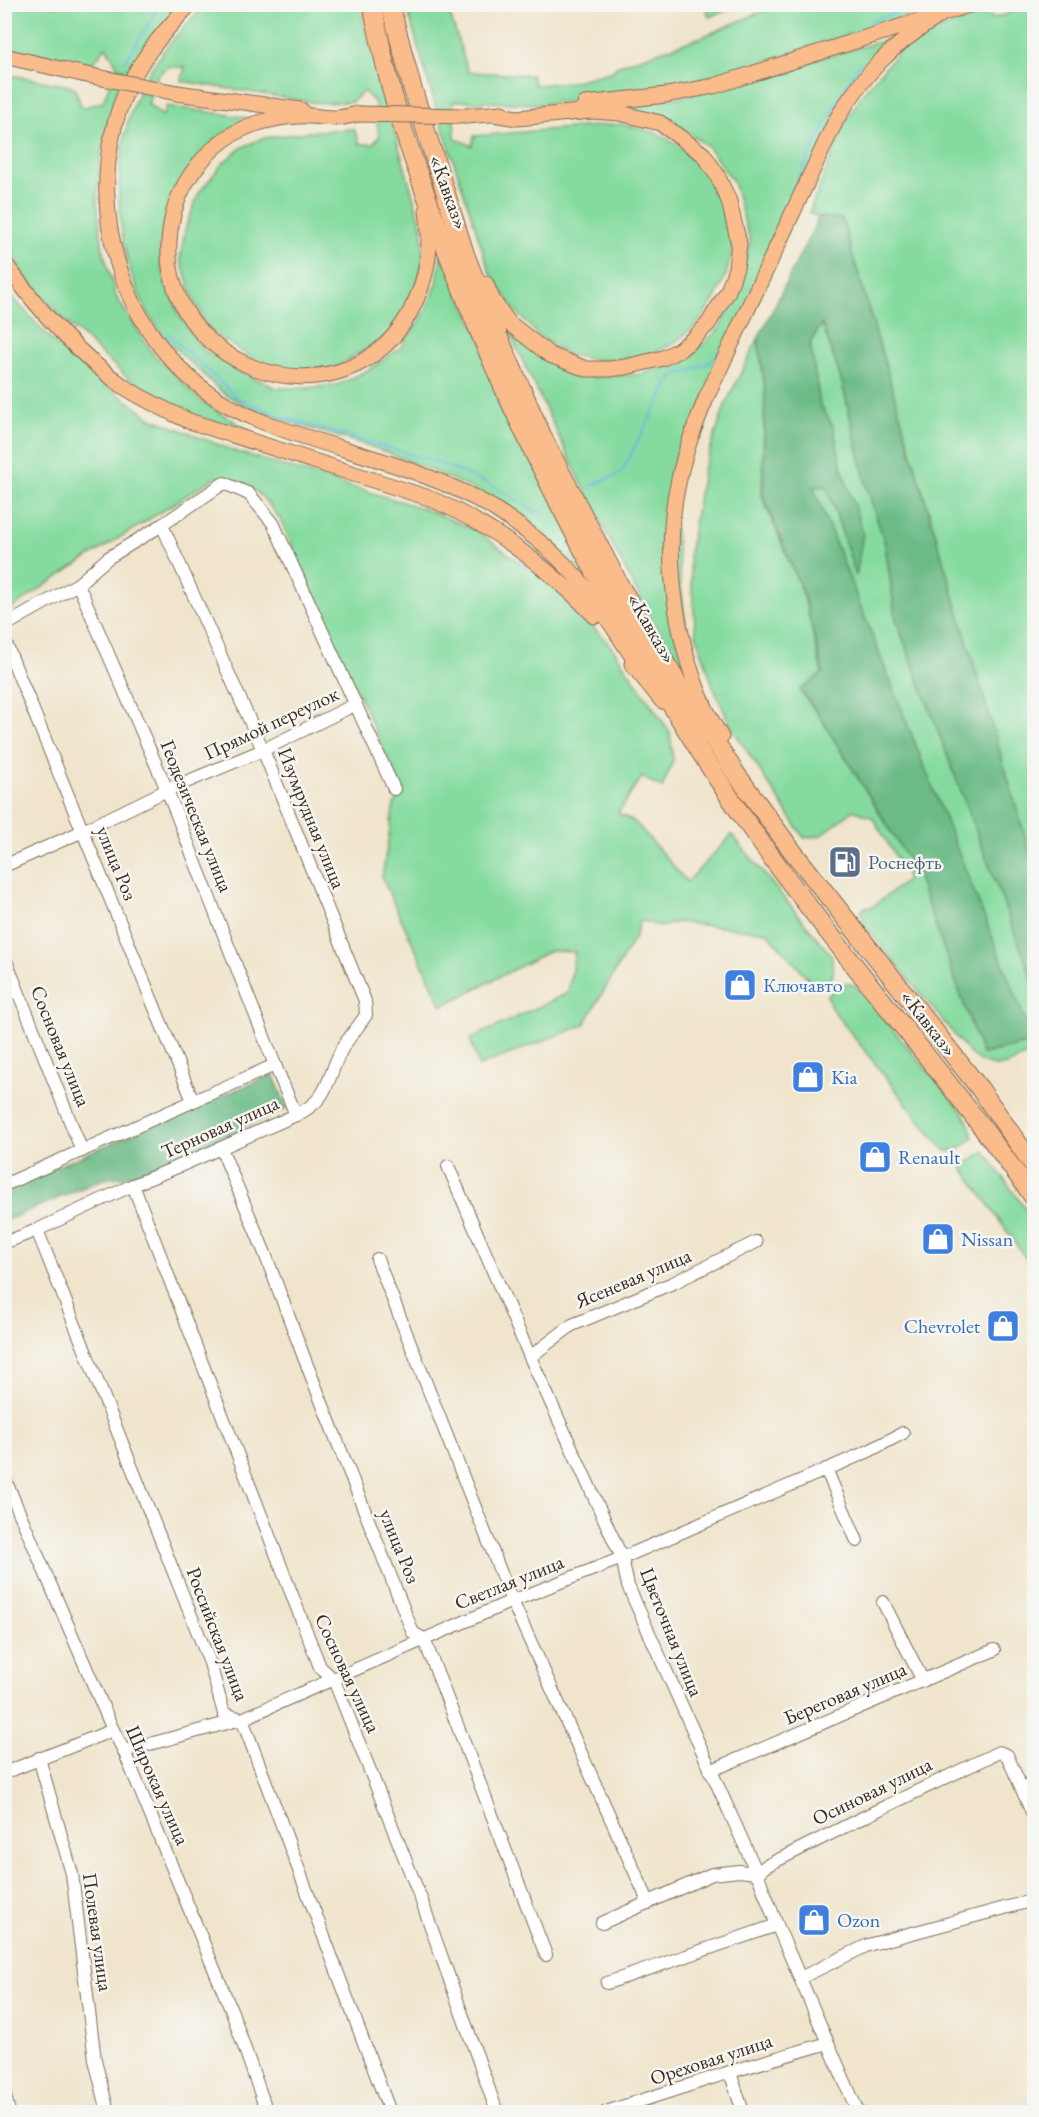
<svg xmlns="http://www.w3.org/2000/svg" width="1039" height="2117" font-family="'EB Garamond',serif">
<rect width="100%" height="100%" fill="#f6f6f2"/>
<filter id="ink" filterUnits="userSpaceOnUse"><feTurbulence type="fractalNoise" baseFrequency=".0167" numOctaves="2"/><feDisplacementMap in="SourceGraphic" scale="12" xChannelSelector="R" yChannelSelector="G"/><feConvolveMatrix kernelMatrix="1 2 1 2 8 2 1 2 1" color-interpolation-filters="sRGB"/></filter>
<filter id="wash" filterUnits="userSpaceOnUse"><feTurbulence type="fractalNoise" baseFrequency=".008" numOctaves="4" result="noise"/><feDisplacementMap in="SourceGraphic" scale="24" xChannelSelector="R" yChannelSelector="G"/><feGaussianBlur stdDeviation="1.35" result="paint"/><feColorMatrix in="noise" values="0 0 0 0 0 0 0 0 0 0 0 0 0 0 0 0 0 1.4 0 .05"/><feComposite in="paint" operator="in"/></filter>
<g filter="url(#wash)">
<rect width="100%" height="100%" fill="#f0e5cc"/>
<g fill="#85db9f" stroke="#60825e" stroke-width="1.5">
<path d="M705,4H741V5L709,17Z"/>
<path d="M5,5H180L136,55L113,108L100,158L97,201L103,250L116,297L153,354L202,402L250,431L200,418L129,379L62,318L26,277L5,240L4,74L74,87L82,108L103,102L117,65L106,47L92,64L5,48Z"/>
<path d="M206,5H360L366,34L423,230V262L414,302L395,331L333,370L296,371L260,364L211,331L194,300L180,259L186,226L199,193L223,163L241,148L263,138L318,131L354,129L360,144H373L379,137L375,103L364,91L352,102L318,103L181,81L185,67H167L157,76L148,104L163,116L167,106L257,119L175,189L163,233L161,266L179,315L202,349L241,372L276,388H307L338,385L372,368L401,347L424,314L437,284L441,254L592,582C578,568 566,552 551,539C521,513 483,492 446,477C420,465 393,454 366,445C320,430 272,422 230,397C218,391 209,379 199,370C183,356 164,339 153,321C129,283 119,235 119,191C120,108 147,60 206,5Z"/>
<path d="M406,5H447L468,72L531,75L535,85L571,82L613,71L617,66L702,37L777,5H941L760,63L697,80L632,94L542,104L453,101L455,138L472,146L474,136L621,124L660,134L700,161L720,192L733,246L727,273L714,300L698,323L673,344L647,355L624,359L597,360L569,355L540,337L513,308L490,273L432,94Z"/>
<path d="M1034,5V867L842,219L819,217L809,213L844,126L862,94L902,48L925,35L981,14L995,18Z"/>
<path d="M893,38L846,95L671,490L692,689C622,573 565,450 507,327L557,364L596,378L641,374L675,364L697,350L719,329L733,301L743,273L750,241L733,181L708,147L673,121L627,109L626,105L677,98Z"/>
<path d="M4,284L14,299L55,344L109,388L151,418L234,451L425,509L475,530L553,586L611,646L670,732L673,761L662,788L642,777L618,813L636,823L687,882L732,835L832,956L833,975C827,983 822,985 812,983L767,932L677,922L661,927L640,920L635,937L584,1025L479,1066L470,1039L568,993L575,952L550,951L442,1006L382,878L394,804L403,793L280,519C259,491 252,483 216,477L73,567L6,612L5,610Z"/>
<path d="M822,323L842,382L866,484L885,544L896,620L1034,984V1050C1009,1065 998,1075 971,1055L865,926L861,912L865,907H872L906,881L907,876L873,818L854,810L820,836L804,838L732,728L714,689L696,634L689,555L703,471L726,403L758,339L765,389L762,497L804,596L822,674L800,691L820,717L916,872L982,1054L1033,1042L813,487L826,485L856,574L842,469L833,426L820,405L810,343Z"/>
<path d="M846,983L855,985L962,1111L970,1126L973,1138L956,1151H946L932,1136L831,1008L827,995Z"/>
<path d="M984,1151L1034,1221V1270L962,1167Z"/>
</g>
<g fill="#6cbb86" stroke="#547252" stroke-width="1.5">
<path d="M819,217L842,219L1034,867V984L896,620L885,544L866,484L842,382L822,324L810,343L820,405L833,426L842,469L863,533L856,576L827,486L813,487L1034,1042L982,1054L916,872L820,716L800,690L823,673L804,596L763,495L765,389L758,339Z"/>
<path d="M273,1074L287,1108L130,1176L103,1179L5,1221L4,1189Z"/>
</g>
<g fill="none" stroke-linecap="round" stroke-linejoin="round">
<g stroke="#69b5e2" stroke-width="2">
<path d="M869,22L922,4"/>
<path d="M125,62L161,4"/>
<path d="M768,247C796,182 824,122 860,62"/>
<path d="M168,333L174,340L236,397L282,417L437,462L491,485L536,512L543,511"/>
<path d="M590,486L621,473L672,377L707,364L720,353"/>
</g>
</g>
</g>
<g filter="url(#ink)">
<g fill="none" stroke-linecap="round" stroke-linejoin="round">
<g stroke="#7a6b5b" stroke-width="14">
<g id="minor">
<path d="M162,525L263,750L365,1001L366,1015C359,1026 350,1036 343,1047C326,1077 332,1098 296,1115"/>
<path d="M78,584L167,790L275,1065"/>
<path d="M4,626L78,584L108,558L162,525L224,483L249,494L273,523L394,789"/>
<path d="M4,639L193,1101"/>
<path d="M4,866L83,831L167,790L263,750L356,704"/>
<path d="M4,956L82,1151"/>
<path d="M221,1148L264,1251L305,1360L413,1633L424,1639L546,1955"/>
<path d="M448,1166L530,1357L622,1558L628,1586L757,1873L777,1925L858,2112"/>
<path d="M4,1185L275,1065L296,1115L175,1168L133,1185L37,1230L4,1243"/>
<path d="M133,1185L320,1667L334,1680L421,1899L497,2112"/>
<path d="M37,1230L210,1663L224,1714L242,1719L390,2112"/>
<path d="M377,1259L512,1601L649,1903"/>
<path d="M530,1357L572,1325L673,1283L756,1242"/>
<path d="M826,1469L857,1541"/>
<path d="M4,1477L113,1730L124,1751L232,2012L267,2112"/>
<path d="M883,1602L923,1681"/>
<path d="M124,1751L242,1719L512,1601L622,1558L869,1451L903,1433"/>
<path d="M39,1758L72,1874L95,2060L108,2112"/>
<path d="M710,1771L994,1650"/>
<path d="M4,1773L113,1730"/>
<path d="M602,1923L712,1874L739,1871L757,1873L766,1866L872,1813L999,1752L1007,1755L1034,1817"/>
<path d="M800,1978L868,1945L1034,1900"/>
<path d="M607,1983L777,1925"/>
<path d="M730,2072L743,2112"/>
<path d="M4,2092L9,2112"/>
<path d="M606,2112L730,2072L828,2043"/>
</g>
</g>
<g stroke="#7a6b5b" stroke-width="17">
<g id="major">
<path d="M190,4C161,34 135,65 121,104C81,216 127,351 233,408C259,422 287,431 315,440C375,459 438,475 493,508C524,528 554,551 579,580C602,607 620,639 640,668"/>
<path d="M4,56L82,74"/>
<path d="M177,93L301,110"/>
<path d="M585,104L666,95L714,86L972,4"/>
<path d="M358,114C350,116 343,118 335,118C323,118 311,115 299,116C285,116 268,120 255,124C217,136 184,174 174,211C133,367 353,445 416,300C429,271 432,243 427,211"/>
<path d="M466,116L502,113"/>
<path d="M4,262C37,308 76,353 123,386C144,400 166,410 189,421L429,498C492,525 547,566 595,616"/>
<path d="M486,284L493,301L509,323L550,355L586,369H609L626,367L663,358L679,350L694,338L708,324L728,291L736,268L739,244L729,201L717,175L703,154L660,123L620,113L592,111L517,118L493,114"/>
<path d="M632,664L662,701"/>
<path d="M721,737C678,667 660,558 679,479C685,450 696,423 707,396L836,120C866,71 891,46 939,16"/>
</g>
</g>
<g stroke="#7a6b5b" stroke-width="20">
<g id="highway">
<path d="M372,4C379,36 385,68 394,99C412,161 435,221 459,282C510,411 571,534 641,654C676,714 712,773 752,830C841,956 945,1072 1034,1198"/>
<path d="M390,4L412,87L465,254L486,308L544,440L620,586L683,692L734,771L790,848L980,1089L1034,1166"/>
</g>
</g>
<use href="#minor" stroke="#fff" stroke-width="12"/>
<use href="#major" stroke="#f9bc8a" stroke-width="15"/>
<use href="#highway" stroke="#f9bc8a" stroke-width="18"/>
<g stroke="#7a6b5b" stroke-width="17" stroke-linecap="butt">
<g id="major-bridge">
<path d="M82,74L177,93"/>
<path d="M358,114L466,116"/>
</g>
</g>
<use href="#major-bridge" stroke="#f9bc8a" stroke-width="15"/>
</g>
</g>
<defs>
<g id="fuel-square" transform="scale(1.725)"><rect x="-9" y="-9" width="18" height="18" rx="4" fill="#5c6f8a" stroke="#f6f6f2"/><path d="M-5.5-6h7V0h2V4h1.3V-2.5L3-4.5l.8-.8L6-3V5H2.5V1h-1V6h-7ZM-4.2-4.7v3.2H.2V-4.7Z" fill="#fff"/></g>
<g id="shop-square" transform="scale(1.725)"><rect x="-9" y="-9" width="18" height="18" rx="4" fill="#3f7fe0" stroke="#f6f6f2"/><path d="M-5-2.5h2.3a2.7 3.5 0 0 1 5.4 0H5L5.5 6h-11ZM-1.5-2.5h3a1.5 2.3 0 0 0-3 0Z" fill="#fff"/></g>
</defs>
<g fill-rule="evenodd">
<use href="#fuel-square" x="845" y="862"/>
<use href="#shop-square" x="740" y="985"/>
<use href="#shop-square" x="808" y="1077"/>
<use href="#shop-square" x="875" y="1157"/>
<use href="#shop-square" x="938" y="1239"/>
<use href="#shop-square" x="1003" y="1326"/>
<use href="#shop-square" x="814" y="1920"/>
</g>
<g text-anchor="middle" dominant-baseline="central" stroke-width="5" stroke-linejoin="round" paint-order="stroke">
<g font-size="20" fill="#3b2a1e" stroke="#f6f6f2">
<text transform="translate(449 192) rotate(70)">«Кавказ»</text>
<text transform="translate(652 628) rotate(60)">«Кавказ»</text>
<text transform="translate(271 723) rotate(-25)">Прямой переулок</text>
<text transform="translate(197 816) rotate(68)">Геодезическая улица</text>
<text transform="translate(312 818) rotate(68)">Изумрудная улица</text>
<text transform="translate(117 863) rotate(68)">улица Роз</text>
<text transform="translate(929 1023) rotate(52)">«Кавказ»</text>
<text transform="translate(61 1046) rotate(68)">Сосновая улица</text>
<text transform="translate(220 1127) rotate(-24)">Терновая улица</text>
<text transform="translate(633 1278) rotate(-23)">Ясеневая улица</text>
<text transform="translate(400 1546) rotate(68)">улица Роз</text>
<text transform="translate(509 1582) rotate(-22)">Светлая улица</text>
<text transform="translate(672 1632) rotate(68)">Цветочная улица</text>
<text transform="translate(218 1634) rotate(69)">Российская улица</text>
<text transform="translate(348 1673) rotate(65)">Сосновая улица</text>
<text transform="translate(845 1693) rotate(-23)">Береговая улица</text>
<text transform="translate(158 1785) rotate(66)">Широкая улица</text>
<text transform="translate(872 1791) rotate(-26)">Осиновая улица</text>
<text transform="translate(98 1932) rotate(82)">Полевая улица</text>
<text transform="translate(711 2059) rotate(-18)">Ореховая улица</text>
</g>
<g font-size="20" fill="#4e5e75" stroke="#f6f6f2" text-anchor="start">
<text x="868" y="862">Роснефть</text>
</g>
<g font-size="20" fill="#366cbe" stroke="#f6f6f2" text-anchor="start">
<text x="763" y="985">Ключавто</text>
<text x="831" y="1077">Kia</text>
<text x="898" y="1157">Renault</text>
<text x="961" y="1239">Nissan</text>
<text x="980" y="1326" text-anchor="end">Chevrolet</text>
<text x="837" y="1920">Ozon</text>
</g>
</g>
<rect width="1039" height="2117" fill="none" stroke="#f6f6f2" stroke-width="24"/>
</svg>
